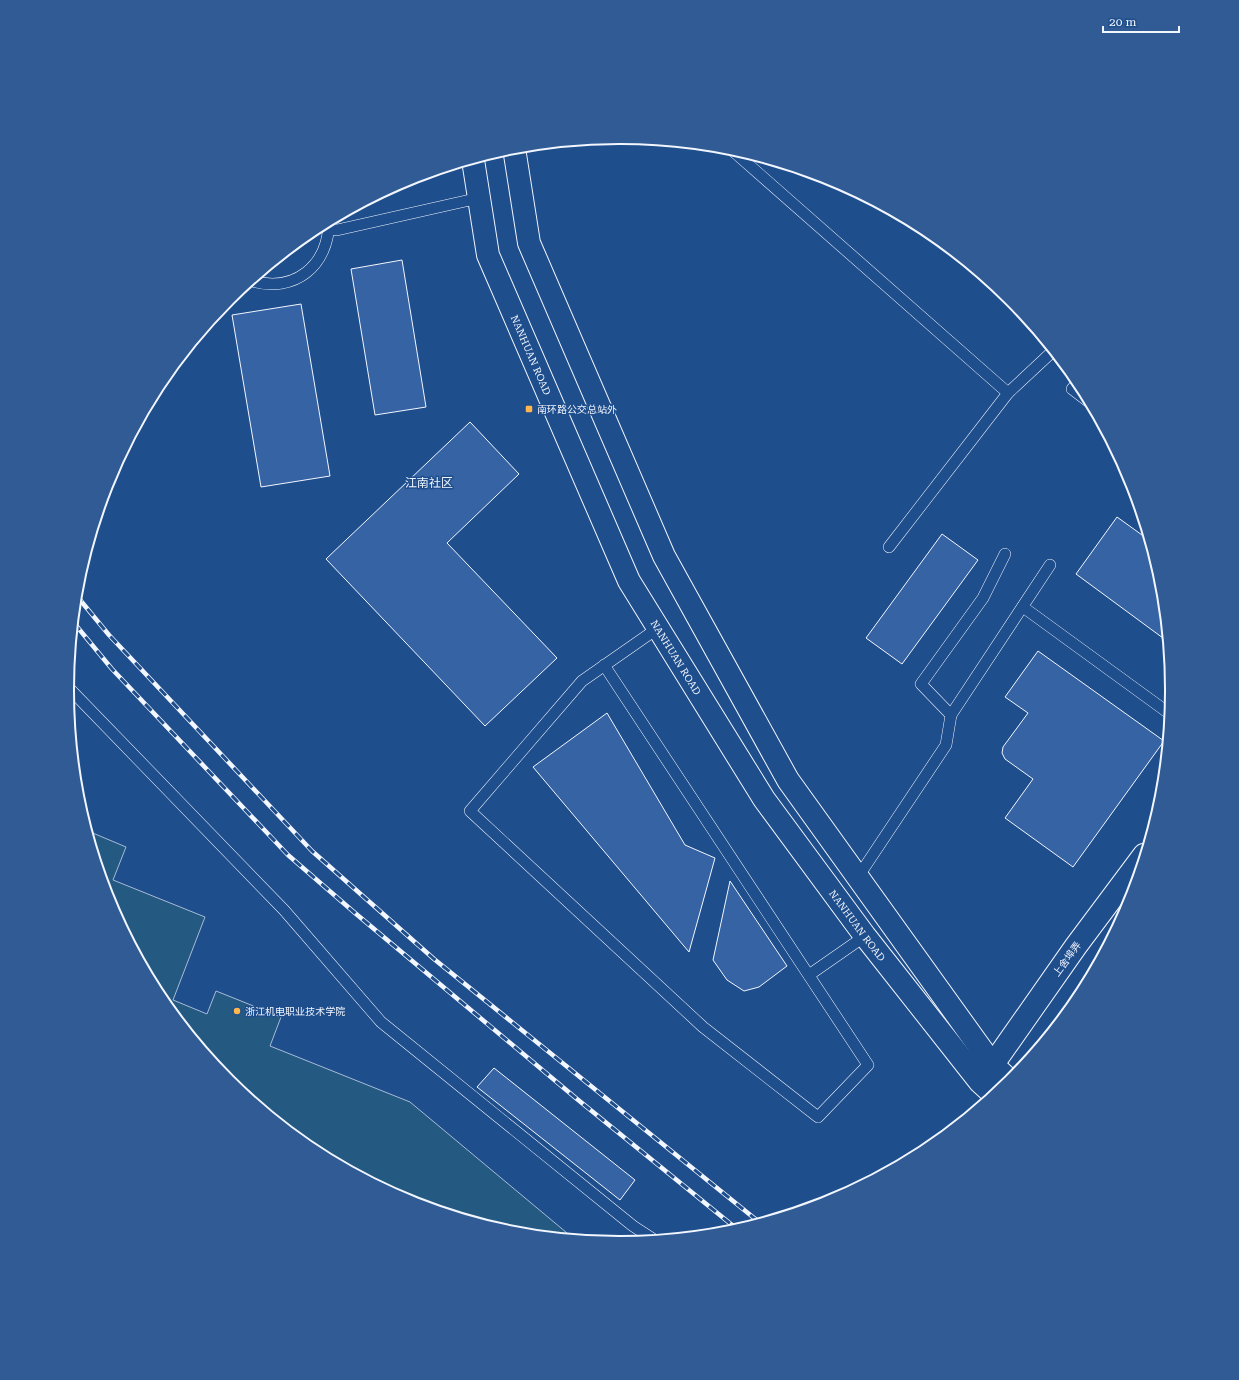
<svg xmlns="http://www.w3.org/2000/svg" width="1239" height="1380" font-family="'Roboto Serif','Noto Sans SC',serif">
<rect width="100%" height="100%" fill="#1f4e8c"/>
<path fill="#245a82" stroke="#a8bbd7" d="M88,831L126,847L113,880L205,917L173,1000L207,1014L216,991L281,1017L270,1046L410,1102L573,1238L511,1232L408,1200L312,1149L229,1081L160,997L109,901Z"/>
<g fill="#3563a3" stroke="#f2f6ff">
<path d="M402,260L426,407L375,415L351,269Z"/>
<path d="M301,304L330,476L261,487L232,315Z"/>
<path d="M470,422L519,474L447,543L557,658L485,726L326,559Z"/>
<path d="M1117,517L1149,540L1161,582L1167,641L1076,574Z"/>
<path d="M942,534L978,560L902,664L866,638Z"/>
<path d="M1038,651L1164,741L1073,867L1005,818L1033,779L1005,759L1002,753L1003,747L1028,713L1005,697Z"/>
<path d="M607,713L685,845L715,858L689,952L533,767Z"/>
<path d="M730,881L787,966L759,987L744,991L727,980L713,960Z"/>
<path d="M494,1068L635,1180L620,1200L477,1087Z"/>
</g>
<g fill="none" stroke-linecap="round" stroke-linejoin="round">
<g stroke="#f2f6ff" stroke-width="12">
<g id="lane">
<path d="M732,150L1008,393"/>
<path d="M329,229L337,230L479,198"/>
<path d="M252,281C295,293 328,266 329,222"/>
<path d="M1078,382L1072,389L1089,402"/>
<path d="M889,547L1008,393L1053,351"/>
<path d="M1023,607L1170,714"/>
<path d="M604,665L868,1065L818,1117L703,1027L470,811L582,681L658,628"/>
<path d="M67,686L284,910L381,1022L633,1226L653,1239"/>
<path d="M951,715L1050,565"/>
<path d="M858,877L946,745L951,715L921,684L983,598L1005,554"/>
<path d="M809,975L865,936"/>
</g>
</g>
<g stroke="#f2f6ff" stroke-width="24">
<path id="street" d="M982,1080L1076,946L1144,855"/>
</g>
<g stroke="#f2f6ff" stroke-width="24">
<g id="secondary">
<path d="M514,148L529,243L664,556L788,780L992,1064L1010,1081"/>
<path id="s1" d="M473,160L488,255L629,581L764,799L865,936L980,1082L993,1094"/>
</g>
</g>
<use href="#lane" stroke="#1f4e8c" stroke-width="11"/>
<use href="#street" stroke="#1f4e8c" stroke-width="22"/>
<use href="#secondary" stroke="#1f4e8c" stroke-width="22"/>
<g stroke="#f2f6ff" stroke-width="4.5">
<g id="rail">
<path d="M76,595L109,635L312,851L434,959L759,1222"/>
<path d="M74,623L112,669L288,855L355,913L577,1099L737,1229"/>
</g>
</g>
<use href="#rail" stroke="#1f4e8c" stroke-width="3" stroke-dasharray="9" stroke-linecap="butt"/>
</g>
<g fill="#ffb74d" stroke="#1f4e8c" stroke-width="1.5">
<rect x="525" y="405" width="8" height="8" rx="2"/>
<circle cx="237" cy="1011" r="4"/>
</g>
<g text-anchor="middle" dominant-baseline="central" stroke-width="3" stroke-linejoin="round" paint-order="stroke">
<g font-size="10" fill="#f2f6ff" stroke="#1f4e8c">
<text stroke="none"><textPath href="#s1" startOffset="205">NANHUAN ROAD</textPath></text>
<text stroke="none"><textPath href="#s1" startOffset="541">NANHUAN ROAD</textPath></text>
<text stroke="none"><textPath href="#s1" startOffset="865">NANHUAN ROAD</textPath></text>
<text transform="translate(1067 959) rotate(-54)">上舍埠弄</text>
</g>
<g font-size="10" fill="#f2f6ff" stroke="#1f4e8c" text-anchor="start">
<text x="537" y="409">南环路公交总站外</text>
<text x="245" y="1011">浙江机电职业技术学院</text>
</g>
<g font-size="12" fill="#f2f6ff" stroke="#1f4e8c">
<text x="429" y="483">江南社区</text>
</g>
</g>
<path d="M0 0H1239V1380H0ZM619 144H620A545 545 0 0 1 1165 689V691A545 545 0 0 1 620 1236H619A545 545 0 0 1 74 691V689A545 545 0 0 1 619 144Z" fill="#305b95" fill-rule="evenodd"/>
<path fill="none" stroke="#f2f6ff" stroke-width="2" d="M619 144H620A545 545 0 0 1 1165 689V691A545 545 0 0 1 620 1236H619A545 545 0 0 1 74 691V689A545 545 0 0 1 619 144Z"/>
<path d="M1103 26v6h76v-6" fill="none" stroke="#f2f6ff" stroke-width="2"/>
<text x="1109" y="26" font-size="12" fill="#f2f6ff" stroke="#1f4e8c" stroke-width="3" paint-order="stroke">20 m</text>
</svg>
